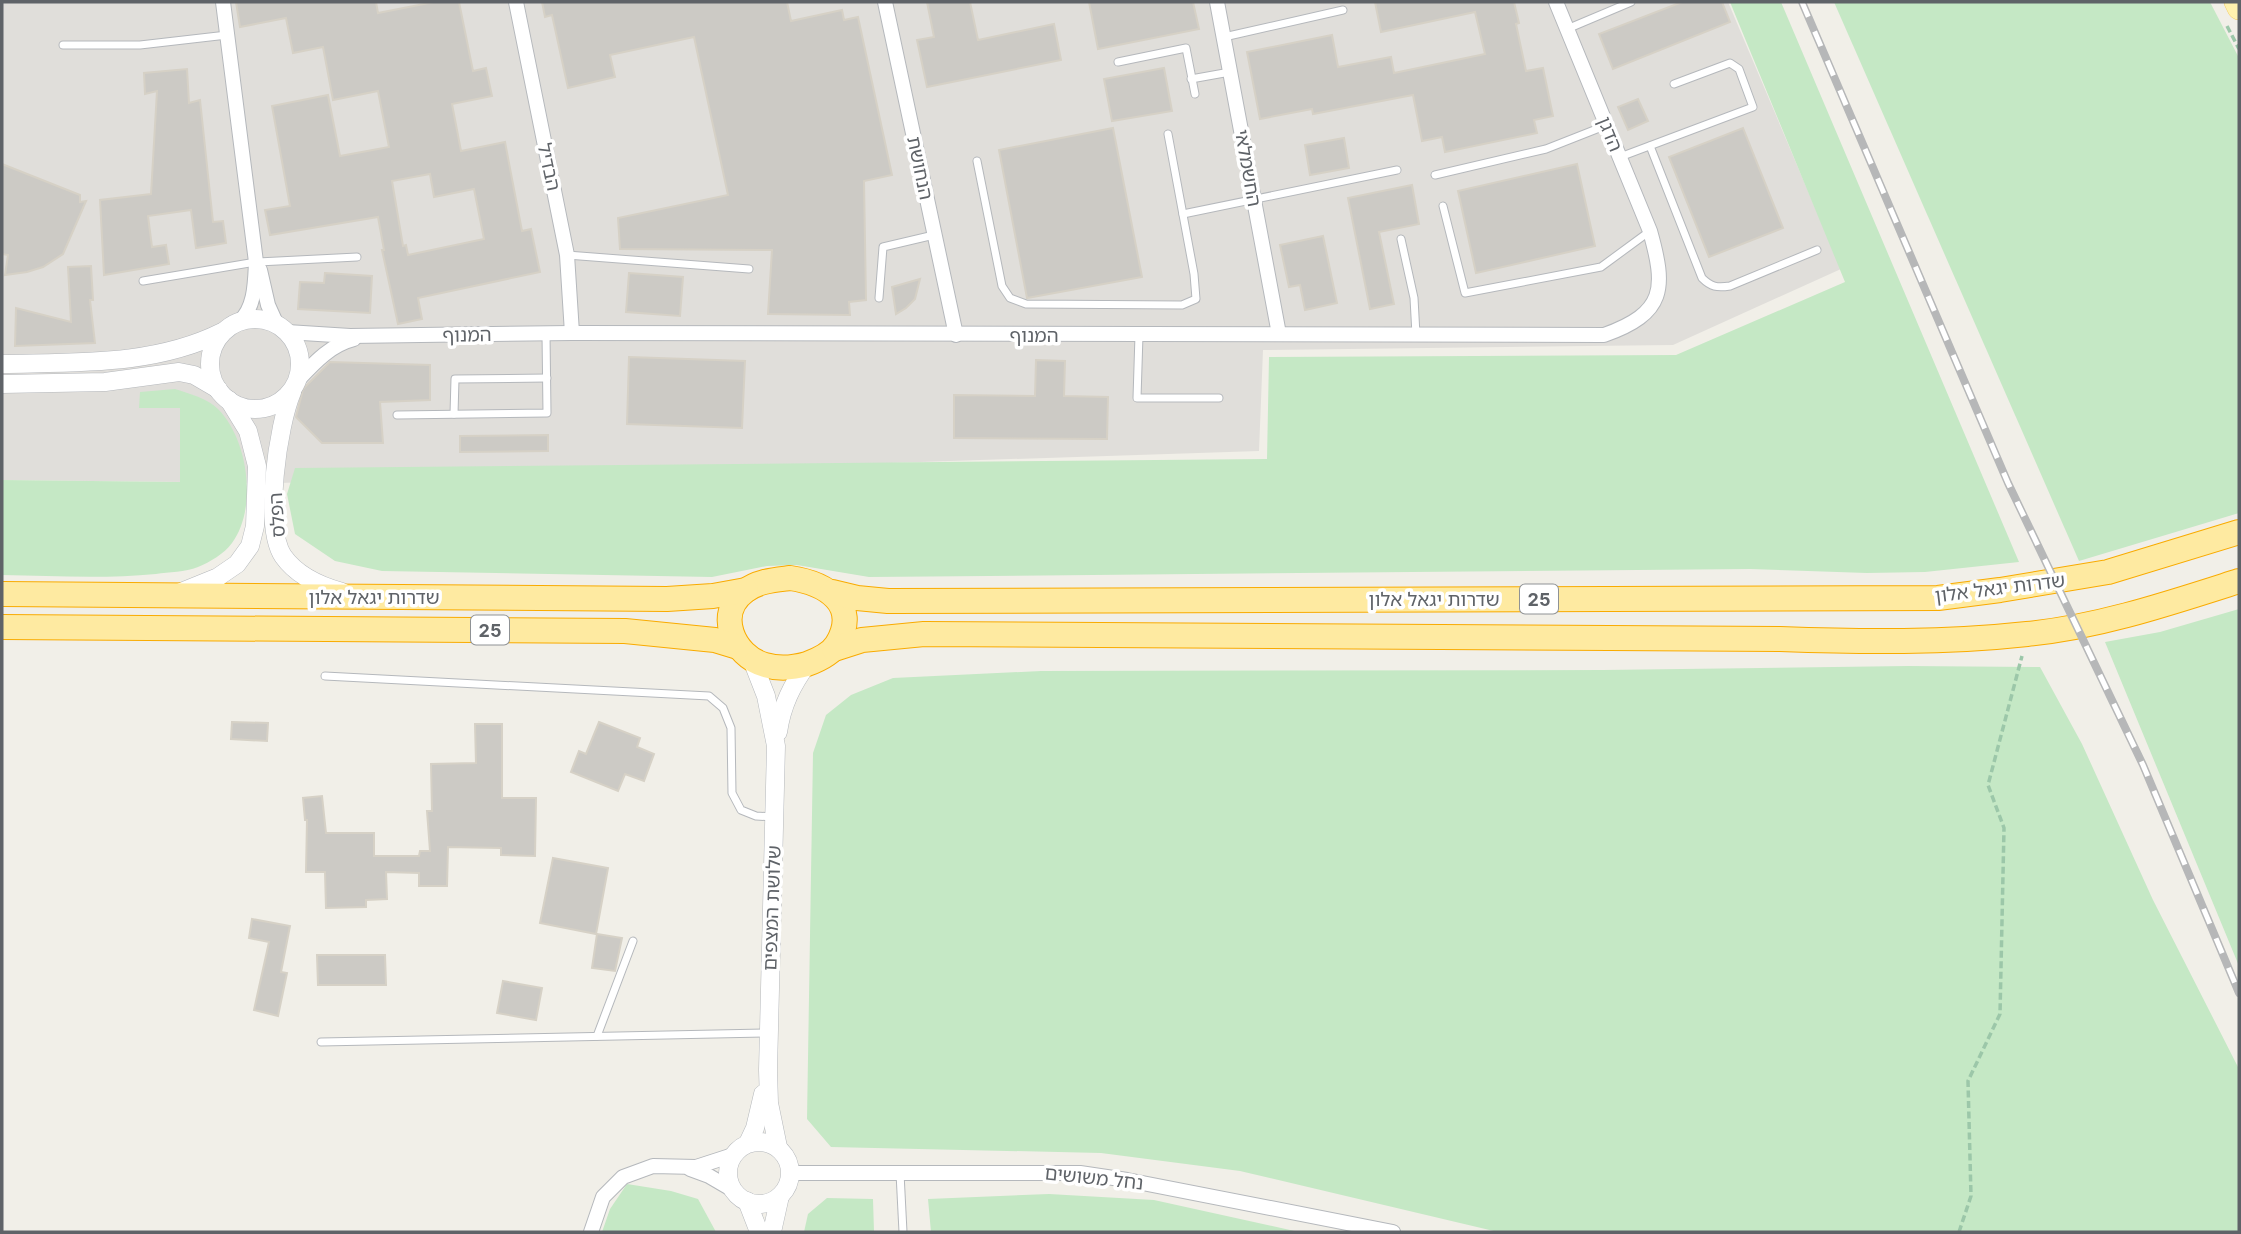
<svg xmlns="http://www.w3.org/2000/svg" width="2241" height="1234" font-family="Inter,'Noto Sans Hebrew',sans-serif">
<rect width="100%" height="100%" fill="#f1efe8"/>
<path fill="#e0deda" d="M2,2H1728L1841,269L1673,345L1263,350L1259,451L279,483L2,480Z"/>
<g fill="#c5e8c5">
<path d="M1730,2H1781L2019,562L1925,572L1867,573L1750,569L869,577L797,565L767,566L712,577L382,571L335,561L295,534L287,494L295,468L1267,459L1269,357L1676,355L1845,282Z"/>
<path d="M1834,2H2210L2239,58V513L2079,561Z"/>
<path d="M175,389C190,394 207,398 218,409C248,439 258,508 232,543C224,554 210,562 198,567C185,572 169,572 156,574C105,579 53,576 2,575V480L180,482V408H139L140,392Z"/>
<path d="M2239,609V966L2105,642L2160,632Z"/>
<path d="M1908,666L2040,667L2082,744L2153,900L2239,1069V1232H1498L1240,1171L1101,1153L831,1147L807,1119L813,753L826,715L851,695L893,678L1041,671L1603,670Z"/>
<path d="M627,1184L671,1191L698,1199L716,1232H602L610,1209Z"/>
<path d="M1049,1194L1154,1200L1299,1232H931L928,1199Z"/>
<path d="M827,1198L873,1199L874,1232H804L808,1214Z"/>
</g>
<g fill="#cccac5" stroke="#d6d1c6" stroke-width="2" fill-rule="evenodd">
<path d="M236,2H376L378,13L434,2H459L473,71L486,68L492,96L452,104L461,151L505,142L522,231L531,229L540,272L418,298L422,319L398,324L382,250H384L378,217L270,235L265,210L290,206L272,106L328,95L340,156L389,147L378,91L333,100L323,47L293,53L286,18L240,27ZM430,174L434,197L474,189L484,239L408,255L406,245L403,246L392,181Z"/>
<path d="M542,2H787L791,21L842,10L844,20L858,17L892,175L864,181L866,300L849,302L850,315L768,314L772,250L620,249L618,218L728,195L694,37L610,55L615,77L568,88L552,15L545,17Z"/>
<path d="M927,2H970L978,40L1054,24L1061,60L927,87L917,40L934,37Z"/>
<path d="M1089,2H1193L1199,29L1098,49Z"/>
<path d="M1375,2H1514L1519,23L1516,24L1526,71L1543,68L1553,116L1534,120L1537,133L1445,152L1442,137L1422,141L1413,95L1313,114L1312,109L1260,119L1247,52L1332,35L1338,67L1391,57L1394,73L1485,54L1475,12L1381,32Z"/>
<path d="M1682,2H1722L1730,22L1613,69L1599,34Z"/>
<path d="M1164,68L1172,111L1112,121L1104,79Z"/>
<path d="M187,69L189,103L200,100L213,222L223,221L226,243L196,248L191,210L148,216L152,247L166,245L169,264L104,275L100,200L151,194L157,91L145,94L144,73Z"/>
<path d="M1638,99L1648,121L1628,130L1618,107Z"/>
<path d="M1113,128L1142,277L1027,298L999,150Z"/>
<path d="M1743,128L1783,228L1709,257L1669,157Z"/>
<path d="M1344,138L1349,168L1310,175L1305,145Z"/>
<path d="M2,164L80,195V202L86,201L63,254L43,267L27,272L5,275L8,255L2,254Z"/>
<path d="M1577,164L1595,246L1476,273L1458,191Z"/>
<path d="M1412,185L1419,224L1379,232L1394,304L1370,309L1348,198Z"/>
<path d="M1323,236L1337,303L1305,310L1300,285L1289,287L1280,245Z"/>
<path d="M91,266L93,300H90L95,343L15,346L16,308L71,322L68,267Z"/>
<path d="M325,273L372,276L370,313L298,309L300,282L324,283Z"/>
<path d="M629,273L683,277L680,316L626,312Z"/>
<path d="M920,279L915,299L906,308L896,314L892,287Z"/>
<path d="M629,357L745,361L742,428L627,424Z"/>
<path d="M1036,360L1065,361L1064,396L1108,397L1107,439L954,438V395L1035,396Z"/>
<path d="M330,362L430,365V400L380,402L383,443H322L296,417L303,389Z"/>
<path d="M548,435V451L460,452V436Z"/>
<path d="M232,722L268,723L267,741L231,739Z"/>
<path d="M599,722L640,738L637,747L654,754L644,781L625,774L618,791L571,772L579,751L586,754Z"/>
<path d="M475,724H502V798H536L535,856L501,855V848L448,847L447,886H419V873L386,872L387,899L366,900V907L326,908L325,872H306L307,820H305L303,798L322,796L326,833H374V856H419L420,851H430L427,811H432L431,764L476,763Z"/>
<path d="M553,858L608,868L596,934L540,923Z"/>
<path d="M252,919L290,926L281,972L287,973L278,1016L254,1010L269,942L249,938Z"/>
<path d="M597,934L622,938L615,971L592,968Z"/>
<path d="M317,955H385L386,985H318Z"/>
<path d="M503,981L542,988L536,1020L497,1013Z"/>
</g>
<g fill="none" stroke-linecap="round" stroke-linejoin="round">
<g stroke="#b5b8bc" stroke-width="9">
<g id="service">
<path d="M1567,29L1631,2"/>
<path d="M1224,37L1343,10"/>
<path d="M63,45H140L227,35"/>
<path d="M1118,62L1186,48L1195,94"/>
<path d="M1191,79L1230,72"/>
<path d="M1650,146L1702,278C1711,287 1717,288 1730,286L1817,250"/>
<path d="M1620,157L1753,107L1739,69L1730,63L1674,84"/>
<path d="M977,161L1002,286L1010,298L1026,304L1182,305L1196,299L1194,274L1168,134"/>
<path d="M1435,175L1546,149L1607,125"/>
<path d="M1443,206L1465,293L1601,267L1650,231"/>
<path d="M1183,214L1397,170"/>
<path d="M1401,239L1414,298L1416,335"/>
<path d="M567,255L749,269"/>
<path d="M258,262L357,257"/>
<path d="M143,281L256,262"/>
<path d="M879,298L883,247L934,235"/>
<path d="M1139,335L1137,398H1219"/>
<path d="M454,414L455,379L547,378"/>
<path d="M397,415L547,413L546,334"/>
<path d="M325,676L709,696L723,708L731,728L732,793L741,810L756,816L774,817"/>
<path d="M597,1036L633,941"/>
<path d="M321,1042L768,1033"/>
<path d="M900,1173L903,1232"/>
</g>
</g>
<g stroke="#b5b8bc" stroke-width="16">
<g id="minor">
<path d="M223,2L256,262C255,283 255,308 239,322"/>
<path d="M516,2L567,255L572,333"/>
<path d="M885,2L956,335"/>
<path d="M1217,2L1279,334"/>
<path d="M260,270L268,305L277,325"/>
<path d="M287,332L350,336L572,333L1604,335C1666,313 1666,288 1650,231L1556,2"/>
<path d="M297,381C314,363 330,345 354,339"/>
<path d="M690,1169L709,1176L733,1190"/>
<path d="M791,1173H1080L1127,1180L1393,1232"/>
<path d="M591,1232L603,1197L623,1177L653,1166L696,1167L733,1155"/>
</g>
</g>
<g stroke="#b5b8bc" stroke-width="19">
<g id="tertiary">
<circle cx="255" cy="364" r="45"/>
<path d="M2,364C76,362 154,366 222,332"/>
<path d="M2,384L105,382L179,372L194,375L218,389"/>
<path d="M292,392C278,425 263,526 283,556C297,576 320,586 342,592"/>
<path d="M181,592L218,577L237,564L250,546L255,526L257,466L248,431L229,400"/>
<path d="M752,660L766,696L776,746L768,1070L769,1103L778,1147"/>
<path d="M778,732C782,705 792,685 808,663"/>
<circle cx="759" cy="1173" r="31"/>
<path d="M748,1143L755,1128L763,1094"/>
<path d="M747,1201L759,1232"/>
<path d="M772,1232L780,1196"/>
</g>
</g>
<g stroke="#f2c960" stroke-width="24">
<path id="primary" d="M2236,2L2239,8"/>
</g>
<g stroke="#f9ab00" stroke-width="26">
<g id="trunk">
<path d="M790,578C825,583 861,604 837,644C831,654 818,660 807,664C793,668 778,669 765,665C733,656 715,613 745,591C758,581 774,580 790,578Z"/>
<path d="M832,592L857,598L888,601L1938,598L2000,590L2108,572L2239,532"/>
<path d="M2,594L667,599L713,596L746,590"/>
<path d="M2,627L625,631L715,640L738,647"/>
<path d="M834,649L862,640L924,634L1780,639C1862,642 1945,643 2027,634C2099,627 2170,603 2239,581"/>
</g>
</g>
<g stroke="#9cc7a9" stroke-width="3.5" stroke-dasharray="7 3.5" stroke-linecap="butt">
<path d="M2227,26L2239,49"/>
<path d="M1959,1232L1971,1196L1968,1081L2000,1014L2004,828L1988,785L2022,656"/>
</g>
<use href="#service" stroke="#fff" stroke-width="7"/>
<use href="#minor" stroke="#fff" stroke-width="14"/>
<use href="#tertiary" stroke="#fff" stroke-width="18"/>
<use href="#primary" stroke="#fff2af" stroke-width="23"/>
<use href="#trunk" stroke="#feeaa1" stroke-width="24"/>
<g stroke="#b6b7b8" stroke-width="8">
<path id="rail" d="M1802,2L2008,483L2143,765L2239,993"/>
</g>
<use href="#rail" stroke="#fff" stroke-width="5" stroke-dasharray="16" stroke-linecap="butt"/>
</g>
<g text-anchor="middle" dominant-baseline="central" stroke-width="7" stroke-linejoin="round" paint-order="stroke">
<g fill="#fff" stroke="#8f9295" stroke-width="2">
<rect x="1520" y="584.5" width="38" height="29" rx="5"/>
<rect x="471" y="615.5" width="38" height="29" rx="5"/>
</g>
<g font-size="18" font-weight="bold" fill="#5f6368">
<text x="1539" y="599">25</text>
<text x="490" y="630">25</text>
</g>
<g font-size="19" fill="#5f6368" stroke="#fff">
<text transform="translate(1610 134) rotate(68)">הדגן</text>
<text transform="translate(549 167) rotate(78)">הבדיל</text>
<text transform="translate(920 168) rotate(78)">הנחושת</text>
<text transform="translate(1248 168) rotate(80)">החשמלאי</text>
<text transform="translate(467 335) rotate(-1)">המנוף</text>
<text x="1034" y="335">המנוף</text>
<text transform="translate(277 515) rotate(-94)">הפלס</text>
<text transform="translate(2000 588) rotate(-7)">שדרות יגאל אלון</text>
<text x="374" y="597">שדרות יגאל אלון</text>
<text x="1434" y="599">שדרות יגאל אלון</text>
<text transform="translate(772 908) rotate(-88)">שלושת המצפים</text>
<text transform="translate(1094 1178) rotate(6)">נחל משושים</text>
</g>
</g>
<rect width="2241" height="1234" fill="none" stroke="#5f6368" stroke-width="7"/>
</svg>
